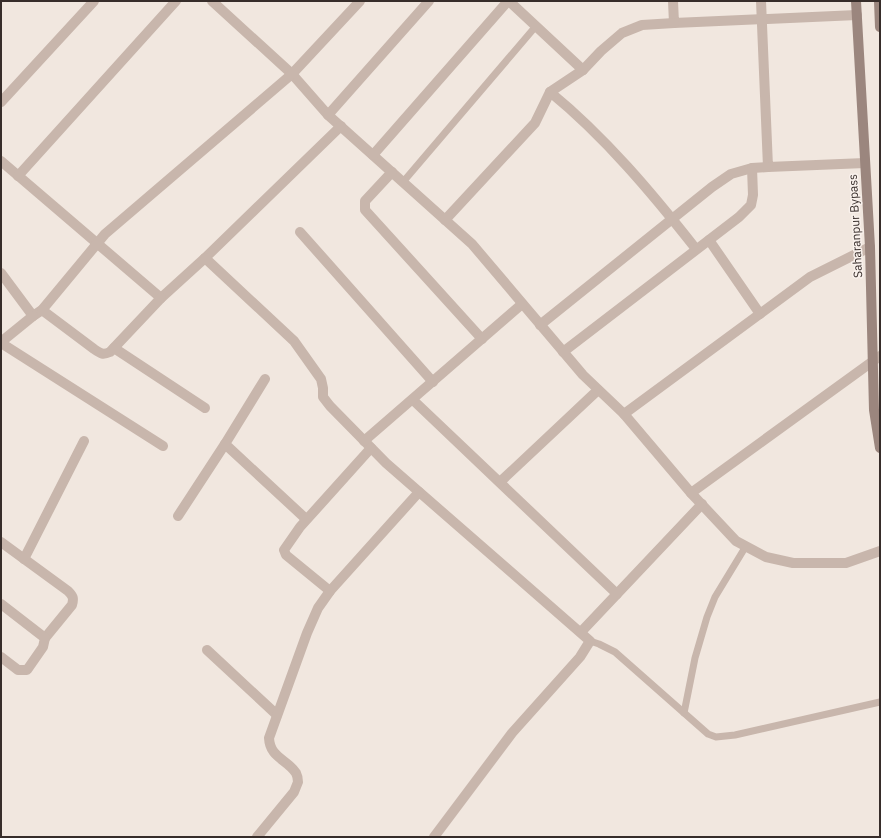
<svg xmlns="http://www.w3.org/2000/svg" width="881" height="838" font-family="'IBM Plex Sans',sans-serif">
<rect width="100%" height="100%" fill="#f1e7df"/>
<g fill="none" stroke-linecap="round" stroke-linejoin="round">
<g stroke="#c8b6ac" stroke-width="7">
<path d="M403,182L536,26"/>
<path d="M590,641L599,644L615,652L708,734L716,737L735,735L880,702"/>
<path d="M684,713L695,658L707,617L715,597L746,546"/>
</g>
<g stroke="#c8b6ac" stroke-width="10">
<path d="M212,1L292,74L328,115L472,244L583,375L624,414L691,493L736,541L766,557L793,563H846L880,551"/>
<path d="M509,1L583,70"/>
<path d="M673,1L674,23L857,15"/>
<path d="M761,1L768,167L865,163"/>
<path d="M550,92C605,137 652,193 696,249"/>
<path d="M1,102L94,1"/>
<path d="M328,115L429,1"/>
<path d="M373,155L508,1"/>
<path d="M1,161L161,298L205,258L341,126"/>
<path d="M392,172L365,201V210L482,339"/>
<path d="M18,176L176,1"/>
<path d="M445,220L535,123L550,92L583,70L601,51L622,33L642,25L674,23"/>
<path d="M300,232L433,382"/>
<path d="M709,240L760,314"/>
<path d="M205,258L294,341L321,379L323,388V397L330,406L386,463L590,641L580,657L512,733L434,837"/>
<path d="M1,273L33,316L42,310L105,234L292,74L360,1"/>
<path d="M42,310L94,349C101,354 103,355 110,352L161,298"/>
<path d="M540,325L712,187L731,174L752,168L768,167"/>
<path d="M1,342L33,316"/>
<path d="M1,343L163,446"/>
<path d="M114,348L205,408"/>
<path d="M563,352L739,217L751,205L753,195L752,168"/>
<path d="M265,379L225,444L306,519"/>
<path d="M413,400L617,594"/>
<path d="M624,414L810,277L870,247"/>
<path d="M364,441L522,304"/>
<path d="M500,482L598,390"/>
<path d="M691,493L880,356"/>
<path d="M178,516L225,444"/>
<path d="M1,542L68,591C73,596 74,598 72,605L45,638"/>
<path d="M24,559L84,441"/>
<path d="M330,591L286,555L284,550L300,527L371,448"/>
<path d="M1,604L45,638L43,647L27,670H18L1,657"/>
<path d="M581,632L702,504"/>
<path d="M207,650L277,715"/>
<path d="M257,837L294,792L298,782C298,779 297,775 296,773C287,759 270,758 269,738L307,633L318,608L330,591L419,492"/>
</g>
<g stroke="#9b867e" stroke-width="10">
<path d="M856,1L870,247L874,410L880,448"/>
<path d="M879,1L880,27"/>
</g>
</g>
<g text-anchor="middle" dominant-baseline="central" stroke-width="3" stroke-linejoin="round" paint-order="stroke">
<g font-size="12" fill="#372d2a" stroke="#f9f1ec">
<text transform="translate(855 226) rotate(-93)">Saharanpur Bypass</text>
</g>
</g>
<rect width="881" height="838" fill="none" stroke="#372d2a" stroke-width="4"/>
</svg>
